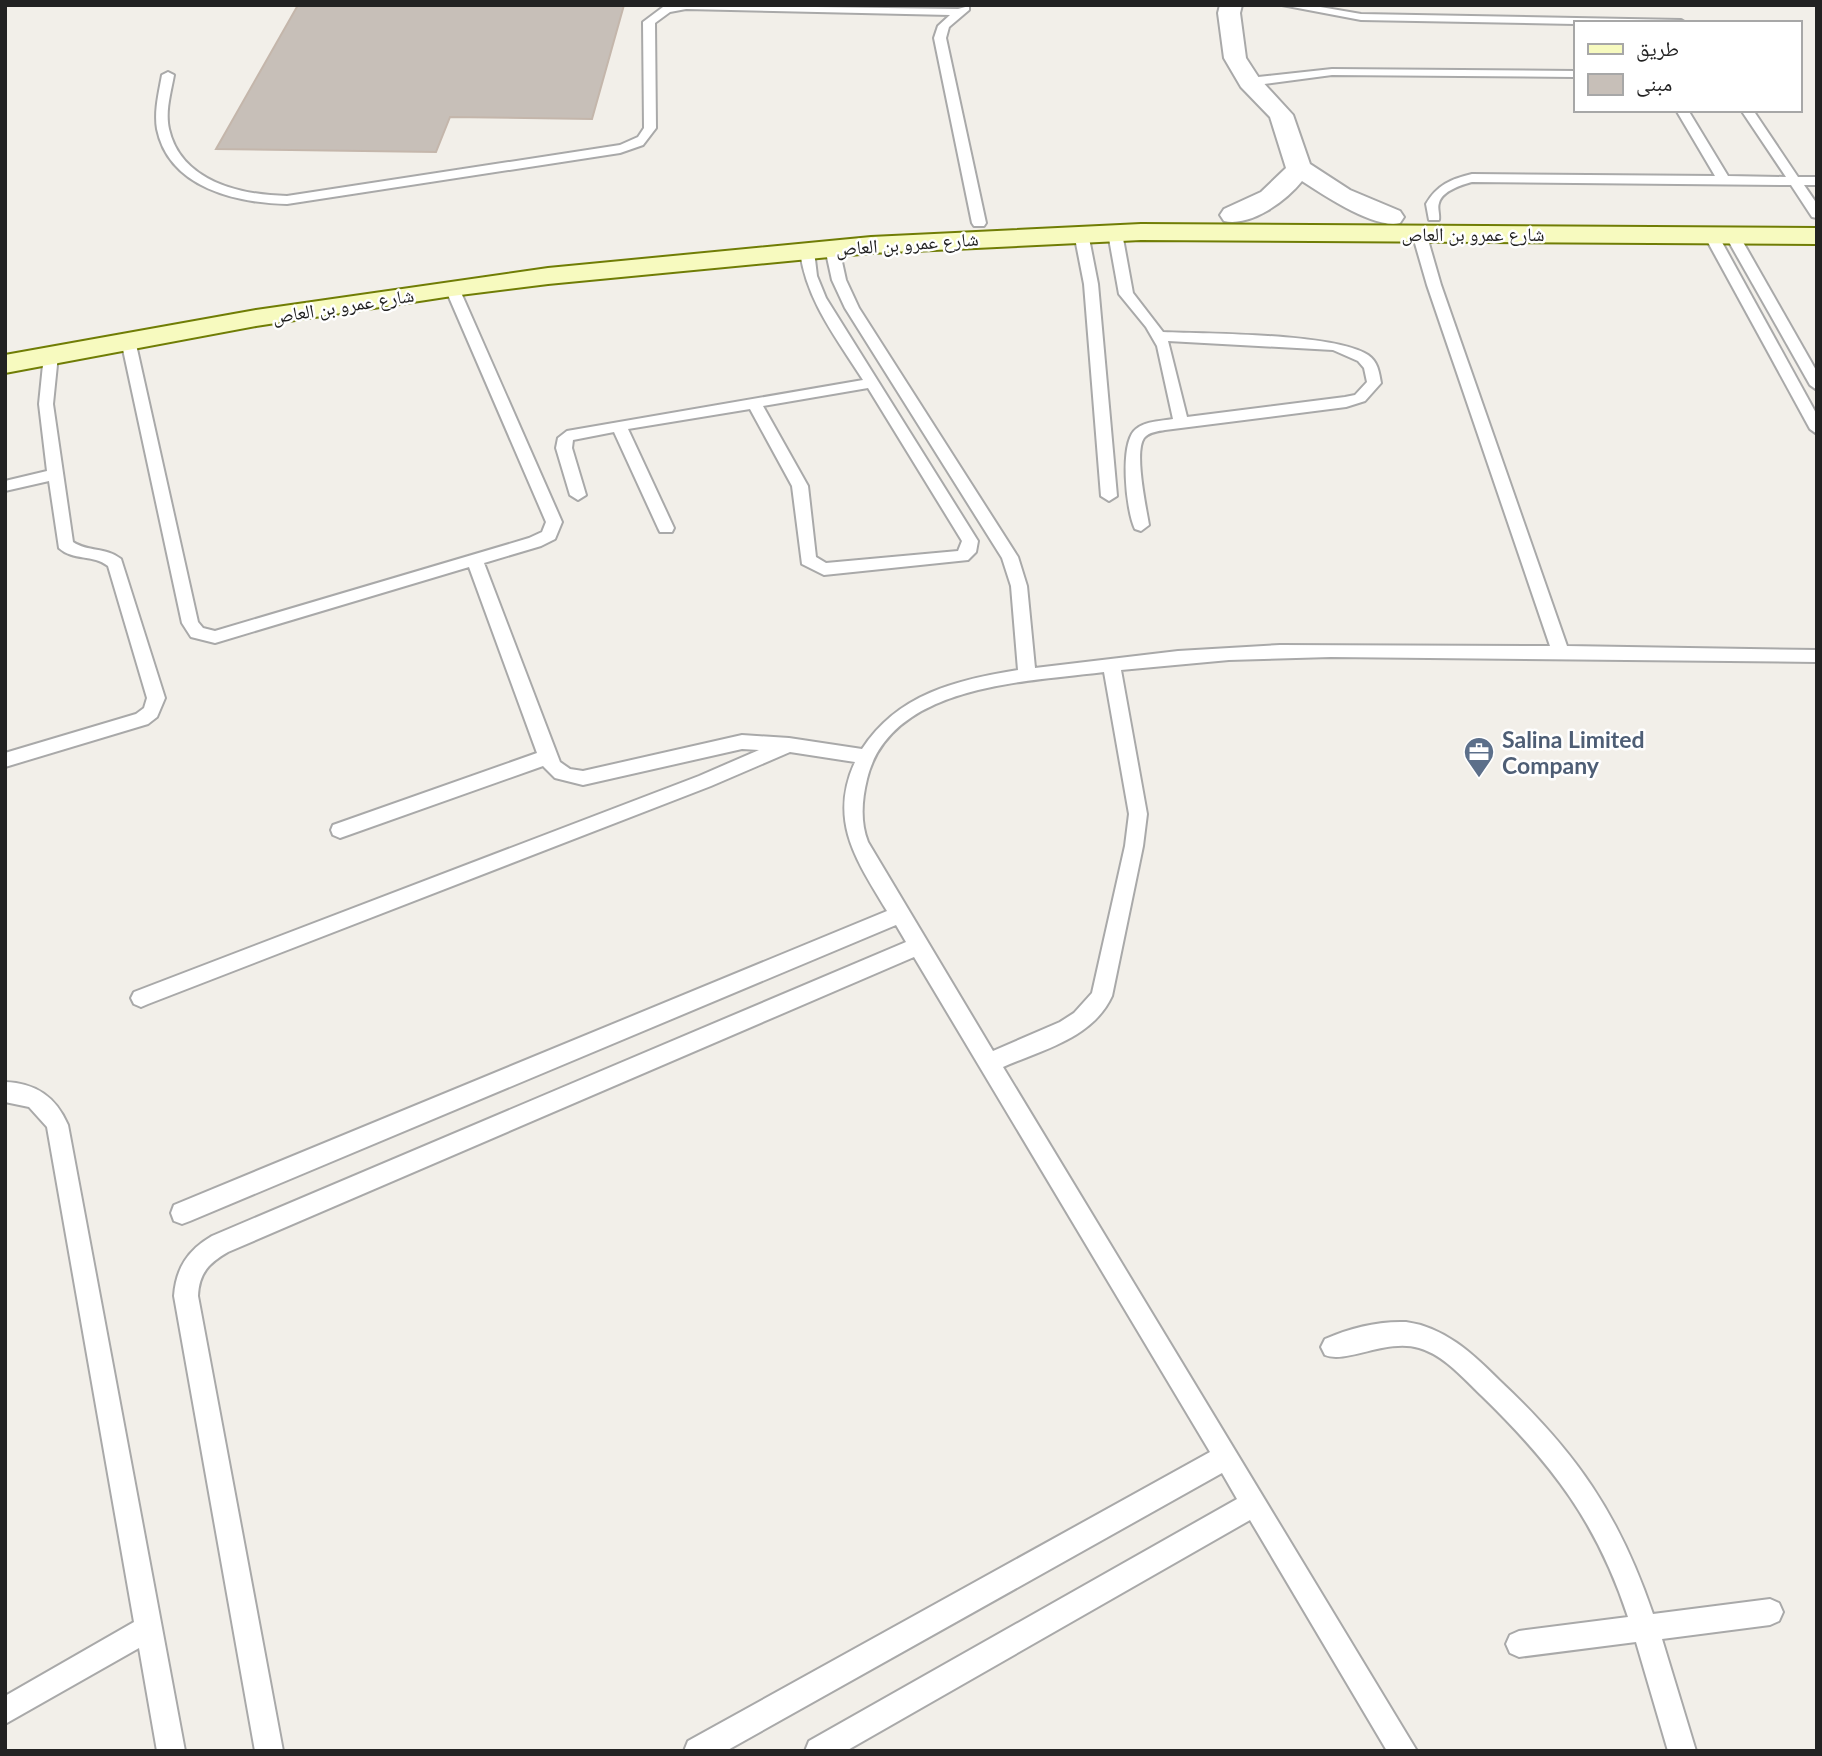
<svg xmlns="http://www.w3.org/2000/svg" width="1822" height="1756" font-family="Lato,'Noto Naskh Arabic',sans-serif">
<rect width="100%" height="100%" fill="#f2efe9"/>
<path fill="#c7bfb8" stroke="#c4b6ab" stroke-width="2" d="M298,5H624L592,119L450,117L436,152L216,149Z"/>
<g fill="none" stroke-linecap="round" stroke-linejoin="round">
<g stroke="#a9a9a9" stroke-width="4">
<g id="lane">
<path d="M670,5L958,9L969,6V10L949,27L946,38L986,223L984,226H974L972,223L934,38L938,26L950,15L686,9L670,12L655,23L656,128L643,145L620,153L287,204C237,203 169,188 157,129C154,111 159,92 162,75L168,72L174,75C171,92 165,111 169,129C181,182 241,195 287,196L620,145L638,137L644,128L643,22L663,7Z"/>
<path d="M1282,5H1309L1361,14L1681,20L1686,23L1575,24L1361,20Z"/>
<path d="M1332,69L1575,71V77L1332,75L1249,86L1243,82L1249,78Z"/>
<path d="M1676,110H1688L1728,176L1786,177L1741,110H1753L1798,177H1817V185H1804L1817,204V218L1812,217L1791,185L1472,182C1461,185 1442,191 1439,203C1437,208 1440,214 1439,220H1429L1426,204C1437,185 1451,179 1472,174L1715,176Z"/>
<path d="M1081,229L1088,233L1098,284L1117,496L1109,501L1101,496L1084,284L1074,233Z"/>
<path d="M1115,229L1122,233L1133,293L1163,332C1207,334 1335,333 1368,355C1378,362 1379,372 1381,383L1365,401L1346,407L1165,430C1158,431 1149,432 1144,438C1134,452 1146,507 1149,525L1141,531L1135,529C1126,511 1119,442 1136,429C1146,421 1161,421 1173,419L1157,346L1146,327L1119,294L1108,233ZM1168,341L1333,350L1358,361L1364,368L1367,382L1355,395L1345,397L1187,417Z"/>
<path d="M1419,229L1426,233L1441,285L1567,646L1817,650V662L1331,657L1229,660L1121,670L1147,814L1143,846L1112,996C1093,1038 1042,1050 1003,1067L1417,1751H1387L1250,1520L846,1751H805L809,1741L1237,1499L1222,1473L726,1751H684L688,1741L1210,1452L914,957L228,1252C209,1263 199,1273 198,1296L283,1751H255L174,1296C176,1268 188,1250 212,1236L906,942L896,925L190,1221L182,1224L174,1221L171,1213L174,1205L887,911C857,861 828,821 855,762L790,752L711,786L148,1004L141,1007L134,1004L131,998L134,992L699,776L759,750L742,749L583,785L555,778L543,766L340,838L333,835L331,830L333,825L537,753L469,567L215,643L191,637L182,623L121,340L123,337L128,336L135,340L198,622L203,628L215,631L529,538L542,532L546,522L445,288L452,284L459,288L562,522L555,539L541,546L484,563L560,762L570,769L583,771L742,735L789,738L862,749C898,694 956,680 1018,670L1011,586L1002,558L845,308L832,280L825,248L832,244L839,248L846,280L859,308L1018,557L1027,586L1035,668L1178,651L1280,645L1550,646L1427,285L1412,233ZM1104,672L1129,814L1125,846L1092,993L1074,1013L1060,1022L993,1051L868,842C860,822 862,799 867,779C890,684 1026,682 1104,672Z"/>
<path d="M1711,231L1718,235L1817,415V434L1810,429L1704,235Z"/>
<path d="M1732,231L1739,235L1817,372V390L1810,385L1725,235Z"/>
<path d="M807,247L814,251L817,276L826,298L978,541L976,552L968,560L824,575L802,564L792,486L750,409L628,429L674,528L672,532H660L658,528L614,432L573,440L572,448L586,495L578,500L570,495L556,448L558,438L567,431L863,380C837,339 806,300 800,251ZM868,388L962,541L958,551L826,563L816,557L808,486L763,406Z"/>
<path d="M51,351L58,355L53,404L73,542C87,552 106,547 121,559L165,698L157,717L148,724L5,767V753L136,714L144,708L147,698L108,566C93,554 73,561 59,548L49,481L5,491V481L47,471L39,404L44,355Z"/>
<path d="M5,1082C36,1083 56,1097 68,1125L185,1751H157L139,1648L5,1724V1696L134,1622L47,1127L29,1107L5,1102Z"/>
<path d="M1406,1322C1444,1327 1472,1353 1499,1380C1576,1452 1619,1514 1653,1614L1770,1599L1779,1603L1783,1612L1779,1621L1770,1625L1662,1639L1696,1751H1668L1636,1642L1519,1657L1510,1653L1506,1644L1510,1635L1519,1631L1628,1617C1597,1523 1553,1465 1482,1396C1464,1379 1444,1355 1419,1348C1387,1338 1346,1364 1325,1355L1321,1347L1325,1339C1350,1328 1378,1321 1406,1322Z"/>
</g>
</g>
<g stroke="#a9a9a9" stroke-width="4">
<path id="street" d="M1220,5H1242L1240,13L1246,58L1259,78L1293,115L1310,164L1350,190L1400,211L1404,217L1400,223C1374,229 1325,196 1302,181C1286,201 1251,227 1224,221L1220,215L1224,209L1261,192L1286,168L1270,117L1241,87L1224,58L1218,13Z"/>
</g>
<g stroke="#707d05" stroke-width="4">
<path id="secondary" d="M1141,224L1817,228V244L1141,240L871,253L548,284L452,296L256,326L5,373V355L256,310L548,268L871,237Z"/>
</g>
<use href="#lane" fill="#fff" fill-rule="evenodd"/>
<use href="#street" fill="#fff" fill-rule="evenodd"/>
<use href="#secondary" fill="#f7fabf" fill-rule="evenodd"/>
</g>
<defs>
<g id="office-pin" transform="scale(1.575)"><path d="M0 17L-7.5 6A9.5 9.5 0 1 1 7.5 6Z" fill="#5c6f8a" stroke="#fff"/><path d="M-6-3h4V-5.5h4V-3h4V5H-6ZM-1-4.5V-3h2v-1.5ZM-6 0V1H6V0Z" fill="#fff"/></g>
</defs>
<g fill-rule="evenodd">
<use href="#office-pin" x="1479" y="752"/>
</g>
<g text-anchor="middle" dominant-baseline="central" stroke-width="5" stroke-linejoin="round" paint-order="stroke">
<g font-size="19" fill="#222" stroke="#fff">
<text x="1473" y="233">شارع عمرو بن العاص</text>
<text transform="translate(907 243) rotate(-4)">شارع عمرو بن العاص</text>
<text transform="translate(343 305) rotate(-9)">شارع عمرو بن العاص</text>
</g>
<g font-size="23" font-weight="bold" fill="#4e5e75" stroke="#fff" text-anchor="start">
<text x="1502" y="739">Salina Limited<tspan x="1502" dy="26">Company</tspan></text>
</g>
</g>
<rect width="1822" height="1756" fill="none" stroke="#222222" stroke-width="14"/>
<rect x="1574" y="21" width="228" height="91" fill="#ffffff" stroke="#a7a7a7" stroke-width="2"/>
<rect x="1588" y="44" width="35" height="10" fill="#f7fabf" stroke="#a7a7a7" stroke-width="2"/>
<text x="1636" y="56" font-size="21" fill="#222222">طريق</text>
<rect x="1588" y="74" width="35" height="21" fill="#c7bfb8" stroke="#a7a7a7" stroke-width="2"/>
<text x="1636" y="91" font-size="21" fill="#222222">مبنى</text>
</svg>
